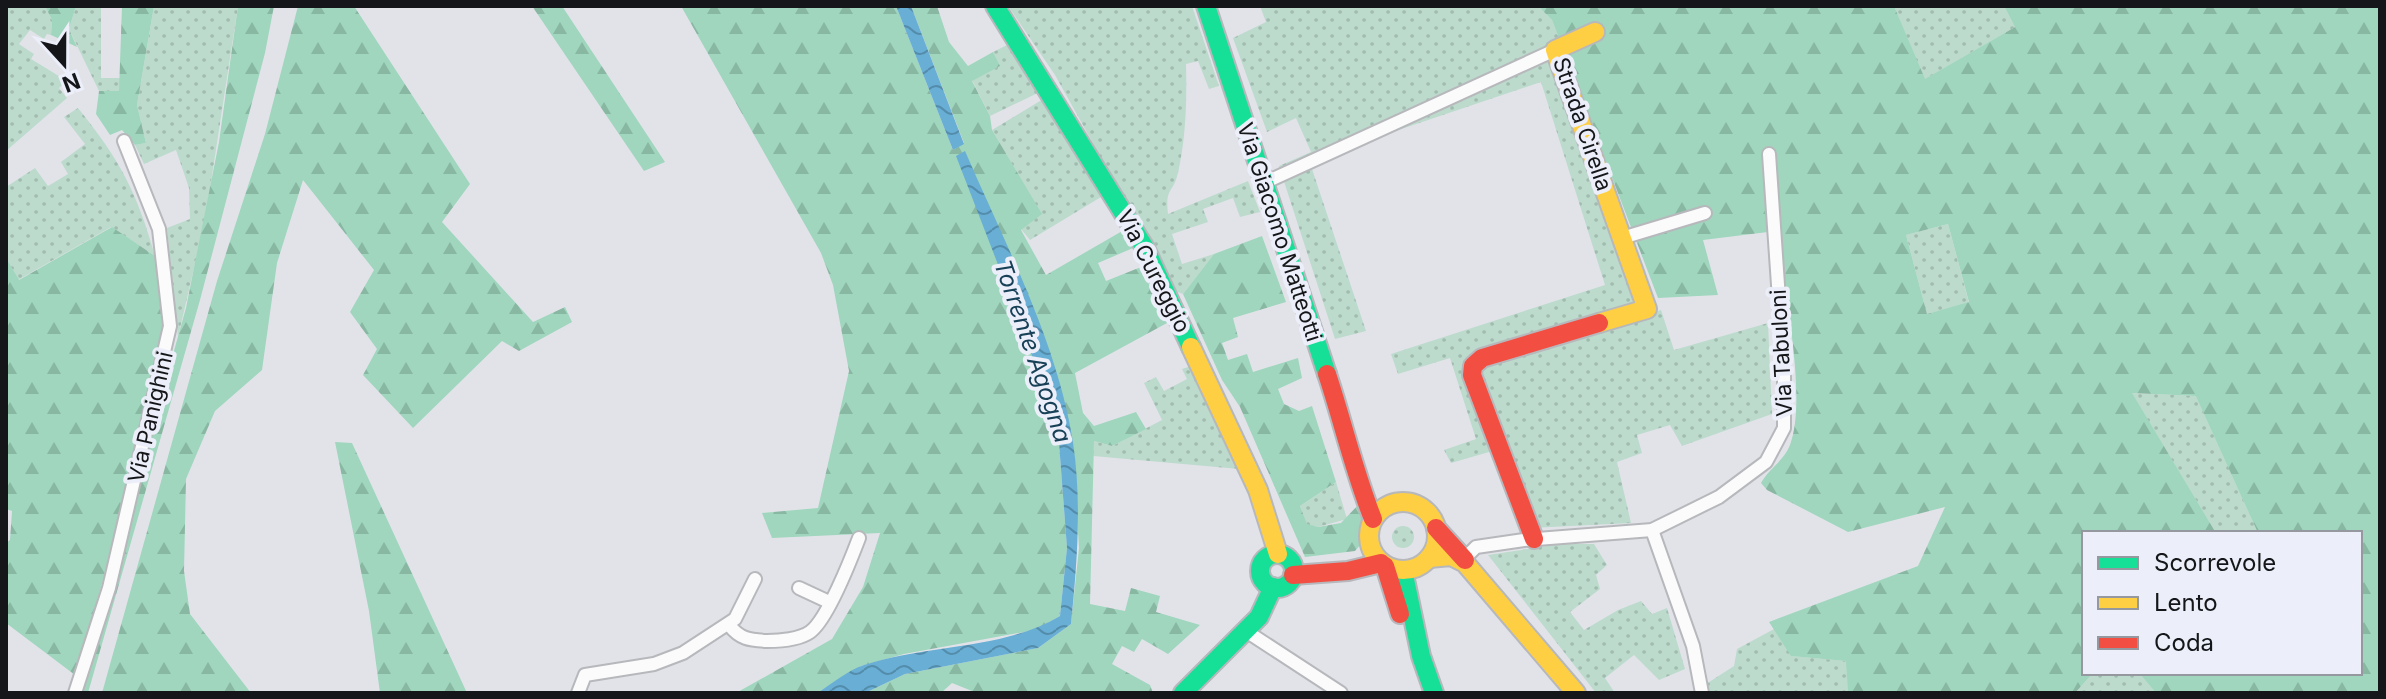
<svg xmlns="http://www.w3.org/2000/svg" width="2386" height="699" font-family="Inter,sans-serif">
<defs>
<pattern id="grass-dots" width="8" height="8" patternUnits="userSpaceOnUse" patternTransform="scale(2)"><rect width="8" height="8" fill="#bcdbcc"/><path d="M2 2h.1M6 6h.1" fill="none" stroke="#a1bbaf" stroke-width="1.8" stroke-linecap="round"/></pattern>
<pattern id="forest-firs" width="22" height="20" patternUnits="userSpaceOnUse" patternTransform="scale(2)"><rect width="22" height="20" fill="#9fd6bd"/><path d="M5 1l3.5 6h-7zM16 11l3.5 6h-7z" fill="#88b7a2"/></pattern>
<pattern id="water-waves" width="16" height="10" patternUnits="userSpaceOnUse" patternTransform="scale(2)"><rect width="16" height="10" fill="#68aed5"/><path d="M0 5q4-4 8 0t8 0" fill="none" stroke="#548dac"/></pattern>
</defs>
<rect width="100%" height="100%" fill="#e2e3e9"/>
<g fill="url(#grass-dots)">
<path d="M6,6H45L52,20L51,35L47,34L44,39L30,30L19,44L34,54L31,59L67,81L59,88L67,98L6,151Z"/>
<path d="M76,6H101V78H121L119,91H99L69,29Z"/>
<path d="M154,6H238L205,221L178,337L167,228L190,219L189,188L176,150L144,164L135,145L146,143L137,105Z"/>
<path d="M1008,6H1192L1219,86L1209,89L1198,61L1186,64C1187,100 1186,137 1178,173C1173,194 1165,187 1168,214L1248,181L1260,212L1240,217L1233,198L1203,209L1208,222L1172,234L1182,264L1214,254L1183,294L1175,291L1055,75Z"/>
<path d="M1260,6H1538L1552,20L1571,69L1638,304L1472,354L1477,369L1661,310L1674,350L1768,323L1772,414L1682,446L1670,425L1637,435L1642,453L1617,462L1631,523L1531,528L1503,448L1451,463L1444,450L1476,439L1450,358L1398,374L1391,354L1605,285L1541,82L1336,151L1312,169L1366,331L1335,339L1279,166L1311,152L1296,118L1267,132L1233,38L1266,22Z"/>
<path d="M1894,6H2004L2015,27L1924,80Z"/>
<path d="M1011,43L1042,91L990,116L972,80L999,66L993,52Z"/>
<path d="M1045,98L1106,194L1030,240L1021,229L1041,214L992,130Z"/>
<path d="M78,108C120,160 137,192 155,256L111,227L18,280L6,258V187L35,168L48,186L68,174L61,162L85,144L64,117Z"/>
<path d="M1948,224L1969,303L1927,314L1906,235Z"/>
<path d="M1191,366L1239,469L1093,456L1094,441L1112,446L1162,420L1144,383L1156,377L1164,391L1187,379L1182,369Z"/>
<path d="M2131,393L2197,396L2258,533H2216Z"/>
<path d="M1336,482L1347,519L1318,527L1307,525L1300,506Z"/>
<circle cx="1403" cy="537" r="11"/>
<path d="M1561,544H1594L1607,565L1596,575L1600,589L1570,612L1584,630L1618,610L1641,601L1652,614L1667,608L1685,669L1659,680L1634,655L1605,678L1615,693H1596L1488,555Z"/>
<path d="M1774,629L1792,656L1847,661L1848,693H1705L1703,686L1734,666L1737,649Z"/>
<path d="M2093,673H2139L2156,693H2075Z"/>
</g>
<g fill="url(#forest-firs)" fill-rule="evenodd">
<path d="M45,6H76L69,29L77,47L51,35L52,20Z"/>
<path d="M122,6H154L137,105L146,143L135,145L122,130L110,135L96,114L99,91H119Z"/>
<path d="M238,6H274L265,53L200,300L88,693H78L186,308L219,142Z"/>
<path d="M298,6H354L470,184L442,222L533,322L565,307L572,322L519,351L502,341L413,428L363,375L377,349L350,312L374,270L303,180L277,263L262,370L215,411L186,479L184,571L190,614L251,693H102L217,281L265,134Z"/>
<path d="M532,6H562L665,162L644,171Z"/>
<path d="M681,6H896L953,150L964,143L911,6H937L949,42L968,66L993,52L1000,66L972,81L990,116L992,130L1042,214L1021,230L1046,275L1124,230L1133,248L1098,263L1106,281L1141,267L1167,323L1075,373L1083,413L1094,426L1136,412L1146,429L1112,446L1094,441L1090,604L1125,611L1131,588L1160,596L1156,612L1200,625L1168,654L1142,639L1134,652L1122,646L1112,664L1150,685L1153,693H977L952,683L941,693H865L905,674L1038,648L1071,624L1079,548L1073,442L1051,360L1026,337L1059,443L1067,548L1060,616L1035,630L904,654L861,666L817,693H736L832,639L863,587L880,533L772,538L762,513L818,508L849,371L833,285L821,253Z"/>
<path d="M1538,6H1894L1925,79L2015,27L2004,6H2380V693H2156L2139,673H2360V533H2258L2196,396L2132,393L2216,533H2084V673H2093L2075,693H1848L1846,661L1791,656L1769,622L1918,566L1945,507L1848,532L1767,490L1761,483C1769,468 1783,462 1790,445C1808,396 1783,285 1776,231L1703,240L1718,295L1658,298L1552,20ZM1948,224L1969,302L1927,314L1906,235Z"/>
<path d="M112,227L155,256L164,325L122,516L75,675L6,623V543L10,540L12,511L6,509V258L19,280Z"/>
<path d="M1262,236L1286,302L1233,318L1238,337L1222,343L1228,360L1247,354L1253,372L1298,358L1302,378L1278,389L1284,404L1299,411L1312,406L1336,482L1300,506L1307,524L1318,527L1341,523L1359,504C1370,521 1369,536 1355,551L1305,557L1240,407L1222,380L1183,294L1214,254Z"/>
<path d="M335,442L352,443L467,693H380L369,611Z"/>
</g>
<g fill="url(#water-waves)">
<path d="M896,6H911L964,144L953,150Z"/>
<path d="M965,151C1005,244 1057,341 1073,442C1082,503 1077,564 1071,624L1038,648L905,674L865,693H817C832,684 848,670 864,665C927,644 1003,650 1060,616L1067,548L1059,443L1026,337L956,156Z"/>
</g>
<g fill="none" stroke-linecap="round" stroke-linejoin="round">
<g stroke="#b7b8bc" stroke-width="16">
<g id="street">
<path d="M1264,183L1555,50"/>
<path d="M1622,238L1705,213"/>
<path d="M1652,530L1693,646L1702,693"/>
<path d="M1466,557L1476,547L1524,540L1652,530L1719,497L1766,462L1784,428V372L1769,154"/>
<path d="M799,588L829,602"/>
<path d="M729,625C740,639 749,640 767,641C780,641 800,639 810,632C827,620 851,559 859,538"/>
<path d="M1246,631L1341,693"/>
<path d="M75,693L109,588L170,326L159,229L124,141"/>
<path d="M578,693L585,675L654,664L683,653L735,619L755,579"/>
</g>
</g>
<g stroke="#b7b8bc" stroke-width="22">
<g id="fast">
<path d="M995,6L1145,248L1191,347"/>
<path d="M1206,6L1327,374"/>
<circle cx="1277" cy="571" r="17"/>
<path d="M1403,570L1421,656L1434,693"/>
<path d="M1183,693L1259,617L1273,587"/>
</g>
</g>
<g stroke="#b7b8bc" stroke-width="22">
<g id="slow">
<path d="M1595,32L1555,50L1647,309L1599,323"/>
<path d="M1191,347L1258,490L1278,554"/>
<circle cx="1403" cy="536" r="34"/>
<path d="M1429,558L1451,556L1465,563L1576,693"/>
</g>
</g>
<g stroke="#b7b8bc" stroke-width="22">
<g id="jam">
<path d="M1327,374C1343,422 1354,472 1373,519"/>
<path d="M1436,528L1465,560"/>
<path d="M1534,539L1472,375L1473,366L1482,358L1599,323"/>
<path d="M1385,566L1400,614"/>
<path d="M1293,575L1348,571L1381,563"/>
</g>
</g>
<use href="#street" stroke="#fbfbfc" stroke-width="12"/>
<use href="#fast" stroke="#16e098" stroke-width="18"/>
<use href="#slow" stroke="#ffcf43" stroke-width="18"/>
<use href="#jam" stroke="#f24e42" stroke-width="18"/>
</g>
<g text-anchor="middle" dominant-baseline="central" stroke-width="8" stroke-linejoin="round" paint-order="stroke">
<g font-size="22" fill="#151619" stroke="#eceff9">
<text transform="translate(1583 124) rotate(71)">Strada Cirella</text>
<text transform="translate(1280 232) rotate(72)">Via Giacomo Matteotti</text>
<text transform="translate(1154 271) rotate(63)">Via Cureggio</text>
<text transform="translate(1781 353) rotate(-93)">Via Tabuloni</text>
<text transform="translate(150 417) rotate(-77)">Via Panighini</text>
</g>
<g font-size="24" font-style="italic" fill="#184057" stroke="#eceff9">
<text transform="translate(1033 351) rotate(71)">Torrente Agogna</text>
</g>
</g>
<rect width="2386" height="699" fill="none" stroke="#151619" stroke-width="16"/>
<rect x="2082" y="531" width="280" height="144" fill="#eceff9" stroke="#96989f" stroke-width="2"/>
<rect x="2098" y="557" width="40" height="12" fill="#16e098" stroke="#96989f" stroke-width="2"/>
<text x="2154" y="571" font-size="24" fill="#151619">Scorrevole</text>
<rect x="2098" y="597" width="40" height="12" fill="#ffcf43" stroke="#96989f" stroke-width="2"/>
<text x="2154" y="611" font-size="24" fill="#151619">Lento</text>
<rect x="2098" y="637" width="40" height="12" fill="#f24e42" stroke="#96989f" stroke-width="2"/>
<text x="2154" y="651" font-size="24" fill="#151619">Coda</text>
<g transform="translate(64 64) rotate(159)" stroke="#eceff9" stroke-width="6" paint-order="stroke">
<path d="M0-6L14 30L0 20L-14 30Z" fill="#151619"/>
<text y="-12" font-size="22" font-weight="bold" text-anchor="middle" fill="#151619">N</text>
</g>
</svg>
